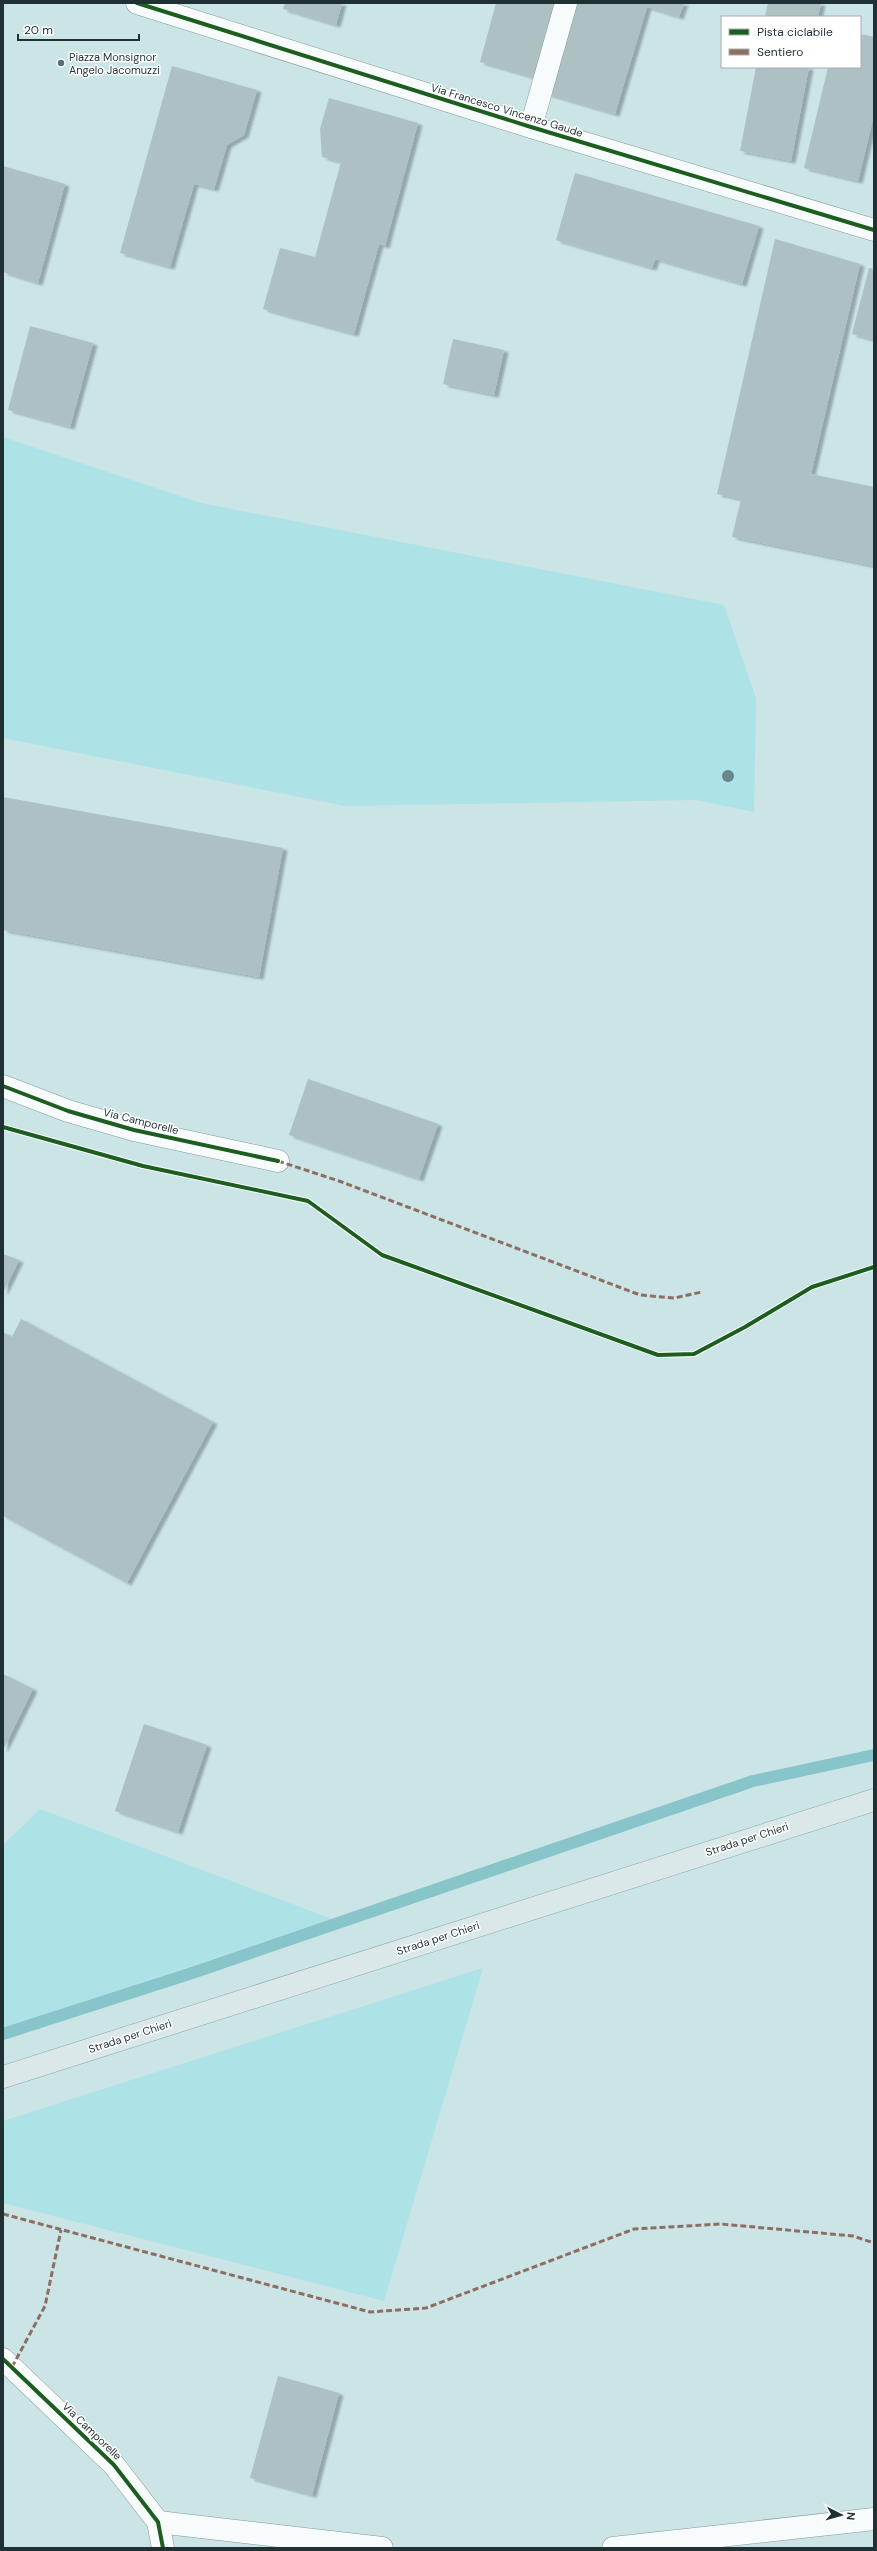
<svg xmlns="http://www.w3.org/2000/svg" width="877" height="2551" font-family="'DM Sans',sans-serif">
<defs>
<filter id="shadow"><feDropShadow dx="4.5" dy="2.5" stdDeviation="1" flood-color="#0004"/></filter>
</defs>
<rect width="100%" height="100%" fill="#cbe4e6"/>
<g fill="#ade2e7">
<path d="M3,437L201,503L724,605L756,698L754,812L696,800L345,806L3,738Z"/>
<path d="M40,1809L332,1919L3,2029V1845Z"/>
<path d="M483,1968L384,2301L3,2203V2121Z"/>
</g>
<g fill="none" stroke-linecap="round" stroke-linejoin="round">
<path stroke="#87c5cb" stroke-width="12" d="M3,2034L192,1973L753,1781L874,1755"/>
</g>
<g fill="#adc1c3" filter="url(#shadow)">
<path d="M285,3H342L336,25L283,9Z"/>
<path d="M496,3H558L536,78L480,62Z"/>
<path d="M573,3H684L679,17L647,7L615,114L547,94Z"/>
<path d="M768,3H821L818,17H765Z"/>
<path d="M860,34L874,37V115L858,181L804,168L828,67H860Z"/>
<path d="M172,66L257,90L244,135L227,145L214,189L194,184L170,267L120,253Z"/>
<path d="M756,67H809L791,161L740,151Z"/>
<path d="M329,98L418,123L385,246L379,244L354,334L263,309L280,248L315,257L341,162L322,157L320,129Z"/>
<path d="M3,166L65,184L38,283L3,272Z"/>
<path d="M575,173L759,226L742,284L655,259L652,268L556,240Z"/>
<path d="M775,239L860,264L811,474L874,487V566L732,537L741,499L717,494Z"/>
<path d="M869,268L874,269V340L852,334Z"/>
<path d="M30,326L93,343L70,427L8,410Z"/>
<path d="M453,339L504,350L494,395L443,384Z"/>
<path d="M3,797L283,848L259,977L3,930Z"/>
<path d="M308,1079L438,1124L419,1179L289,1135Z"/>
<path d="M3,1254L19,1260L3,1293Z"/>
<path d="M21,1319L213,1422L127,1583L3,1516V1332L12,1337Z"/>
<path d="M3,1674L33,1689L3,1750Z"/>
<path d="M144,1724L207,1745L178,1832L115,1811Z"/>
<path d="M278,2376L339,2393L312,2495L250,2478Z"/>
</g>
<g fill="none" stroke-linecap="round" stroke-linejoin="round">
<g stroke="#85989a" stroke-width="23">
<g id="minor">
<path d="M137,3L531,127L874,230"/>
<path d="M531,127L566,3"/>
<path d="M3,1086L68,1111L134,1130L278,1161"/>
<path d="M3,2359L114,2465L158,2522L163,2548"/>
<path d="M158,2522L382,2548"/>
<path d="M613,2548L874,2519"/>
</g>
</g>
<g stroke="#8da9ab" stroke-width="23">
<path id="major" d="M3,2077L874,1800"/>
</g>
<use href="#minor" stroke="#f7fbfb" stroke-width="22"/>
<use href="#major" stroke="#dbe8e9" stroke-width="22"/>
<g stroke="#8d6e63" stroke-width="3" stroke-dasharray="6 3" stroke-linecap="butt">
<path d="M278,1161L339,1181L640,1295L674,1298L702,1292"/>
<path d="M3,2214L370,2312L426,2308L634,2229L721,2224L853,2236L874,2243"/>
<path d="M12,2367L45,2306L61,2230"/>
</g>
<g stroke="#fff" stroke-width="6">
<g id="cycleway">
<path d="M137,3L531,127L874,230"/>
<path d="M3,1086L68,1111L134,1130L278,1161"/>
<path d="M3,1127L143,1166L308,1201L382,1255L658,1355L694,1354L745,1327L812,1287L874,1267"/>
<path d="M3,2359L114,2465L158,2522L163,2548"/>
</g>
</g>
<use href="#cycleway" stroke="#1b5e20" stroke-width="4"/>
</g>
<circle fill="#66868a" cx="728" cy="776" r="6"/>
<circle fill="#5b7072" stroke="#fff" stroke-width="1.5" cx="61" cy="63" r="4"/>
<g text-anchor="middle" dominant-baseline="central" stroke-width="3" stroke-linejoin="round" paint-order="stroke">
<g font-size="11" fill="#1f3133" stroke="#fff" text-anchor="start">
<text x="69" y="57">Piazza Monsignor<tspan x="69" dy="13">Angelo Jacomuzzi</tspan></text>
</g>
<g font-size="11" fill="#1f3133" stroke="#fff">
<text transform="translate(507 110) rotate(17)">Via Francesco Vincenzo Gaude</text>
<text transform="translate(141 1121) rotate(14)">Via Camporelle</text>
<text transform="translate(747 1839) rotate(-18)">Strada per Chieri</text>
<text transform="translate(438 1938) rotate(-18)">Strada per Chieri</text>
<text transform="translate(130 2036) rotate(-18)">Strada per Chieri</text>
<text transform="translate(92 2431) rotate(44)">Via Camporelle</text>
</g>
</g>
<rect width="877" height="2551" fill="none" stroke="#1f3133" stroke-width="8"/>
<rect x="721" y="16" width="140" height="52" fill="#ffffff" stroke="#a5adad"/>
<rect x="729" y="29" width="20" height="6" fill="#1b5e20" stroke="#a5adad"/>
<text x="757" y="36" font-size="12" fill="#1f3133">Pista ciclabile</text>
<rect x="729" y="49" width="20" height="6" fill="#8d6e63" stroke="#a5adad"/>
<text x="757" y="56" font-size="12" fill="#1f3133">Sentiero</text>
<g transform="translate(841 2515) rotate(96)" stroke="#ffffff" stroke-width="3" paint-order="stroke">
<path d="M0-3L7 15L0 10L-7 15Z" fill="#1f3133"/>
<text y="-6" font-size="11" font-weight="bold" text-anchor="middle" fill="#1f3133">N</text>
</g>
<path d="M18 34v6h121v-6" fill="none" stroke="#1f3133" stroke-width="2"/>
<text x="24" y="34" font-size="12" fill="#1f3133" stroke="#ffffff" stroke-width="3" paint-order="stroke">20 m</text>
</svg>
